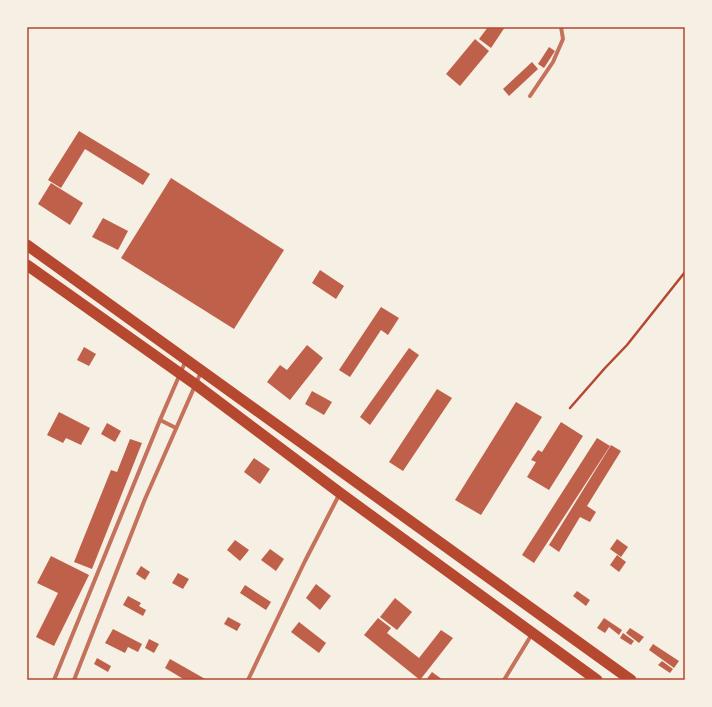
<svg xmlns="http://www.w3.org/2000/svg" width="712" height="707" font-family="'Exo 2',sans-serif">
<rect width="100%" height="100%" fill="#f6efe4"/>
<g fill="#bf614a">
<path d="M488,27H505L491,48L479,39Z"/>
<path d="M475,39L489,51L460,86L446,74Z"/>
<path d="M549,47L555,51L544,68L538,64Z"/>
<path d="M532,62L538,69L509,96L503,89Z"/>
<path d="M79,131L150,174L143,185L85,149L61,188L48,180Z"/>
<path d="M171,178L284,250L234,329L121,258Z"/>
<path d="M51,183L83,203L70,225L38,204Z"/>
<path d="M103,218L128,231L118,250L92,237Z"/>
<path d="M320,270L344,286L336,299L312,283Z"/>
<path d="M381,307L399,318L388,335L381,330L350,377L339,370Z"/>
<path d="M307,345L323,358L290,400L267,382L280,365L287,370Z"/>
<path d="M84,347L96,354L89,366L77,360Z"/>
<path d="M409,348L419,355L370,425L360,417Z"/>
<path d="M437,389L452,398L403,471L389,462Z"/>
<path d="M312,391L332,402L324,415L305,404Z"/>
<path d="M516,402L542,417L481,515L455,500Z"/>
<path d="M59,412L90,428L81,445L66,438L63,443L47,435Z"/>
<path d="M561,422L583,436L549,490L527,477L536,462L531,460L538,450L542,452Z"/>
<path d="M107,423L121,431L115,442L101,434Z"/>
<path d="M597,438L610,446L534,563L522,555Z"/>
<path d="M130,439L142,443L92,569L74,562L111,470L117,472Z"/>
<path d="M611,445L621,451L587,506L596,512L590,522L580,517L559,552L549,545Z"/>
<path d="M254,458L270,469L260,484L244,472Z"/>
<path d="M617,539L628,547L621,557L610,549Z"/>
<path d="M235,540L249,550L240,561L227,550Z"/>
<path d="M270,549L284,559L276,571L261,560Z"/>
<path d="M617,555L626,562L619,572L610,565Z"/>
<path d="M51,556L89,575L54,646L36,637L58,593L37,583Z"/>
<path d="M141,566L150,572L145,580L136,574Z"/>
<path d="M178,573L189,579L183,589L172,583Z"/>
<path d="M316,584L331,596L320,610L306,598Z"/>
<path d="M245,585L271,602L266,610L240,593Z"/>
<path d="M577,591L590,600L586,606L573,596Z"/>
<path d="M128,596L141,603L139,606L146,610L143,616L123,605Z"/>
<path d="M395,598L412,612L397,630L380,617Z"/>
<path d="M228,617L241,624L237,631L224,624Z"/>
<path d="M378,618L391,628L387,633L419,658L441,630L453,638L420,680L364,635Z"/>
<path d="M604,618L622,630L619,635L609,627L605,633L597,628Z"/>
<path d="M299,622L326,643L319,653L291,632Z"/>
<path d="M630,628L644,637L639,643L626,633Z"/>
<path d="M113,629L142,644L138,652L128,647L125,653L105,643Z"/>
<path d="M623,633L634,641L631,645L620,638Z"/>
<path d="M149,639L159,644L154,653L145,648Z"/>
<path d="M653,644L679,661L674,668L649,650Z"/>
<path d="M97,658L111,666L108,672L94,664Z"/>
<path d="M170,659L207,680H185L165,668Z"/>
<path d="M662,661L673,669L670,673L658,665Z"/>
<path d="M432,672L443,680H426Z"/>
</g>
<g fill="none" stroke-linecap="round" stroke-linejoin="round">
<path stroke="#b5482f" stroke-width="2.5" d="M570,408L605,368L627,345L685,272"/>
<g stroke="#c5725c" stroke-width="4">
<path d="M530,96L553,62L563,39L561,27"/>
<path d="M160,420L176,428"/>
<path d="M54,680L160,420L186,360"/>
<path d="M74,680L145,499L201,372"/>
<path d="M248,680L305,561L340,493"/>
<path d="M504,680L532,634"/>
</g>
<g stroke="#b5482f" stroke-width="11">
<path d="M27,245L631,680"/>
<path d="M27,265L195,384L340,493L597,680"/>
</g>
</g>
<rect width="712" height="707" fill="none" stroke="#f6efe4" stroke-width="56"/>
<rect x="28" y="28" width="656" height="651" fill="none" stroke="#b5482f" stroke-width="1.5"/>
</svg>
